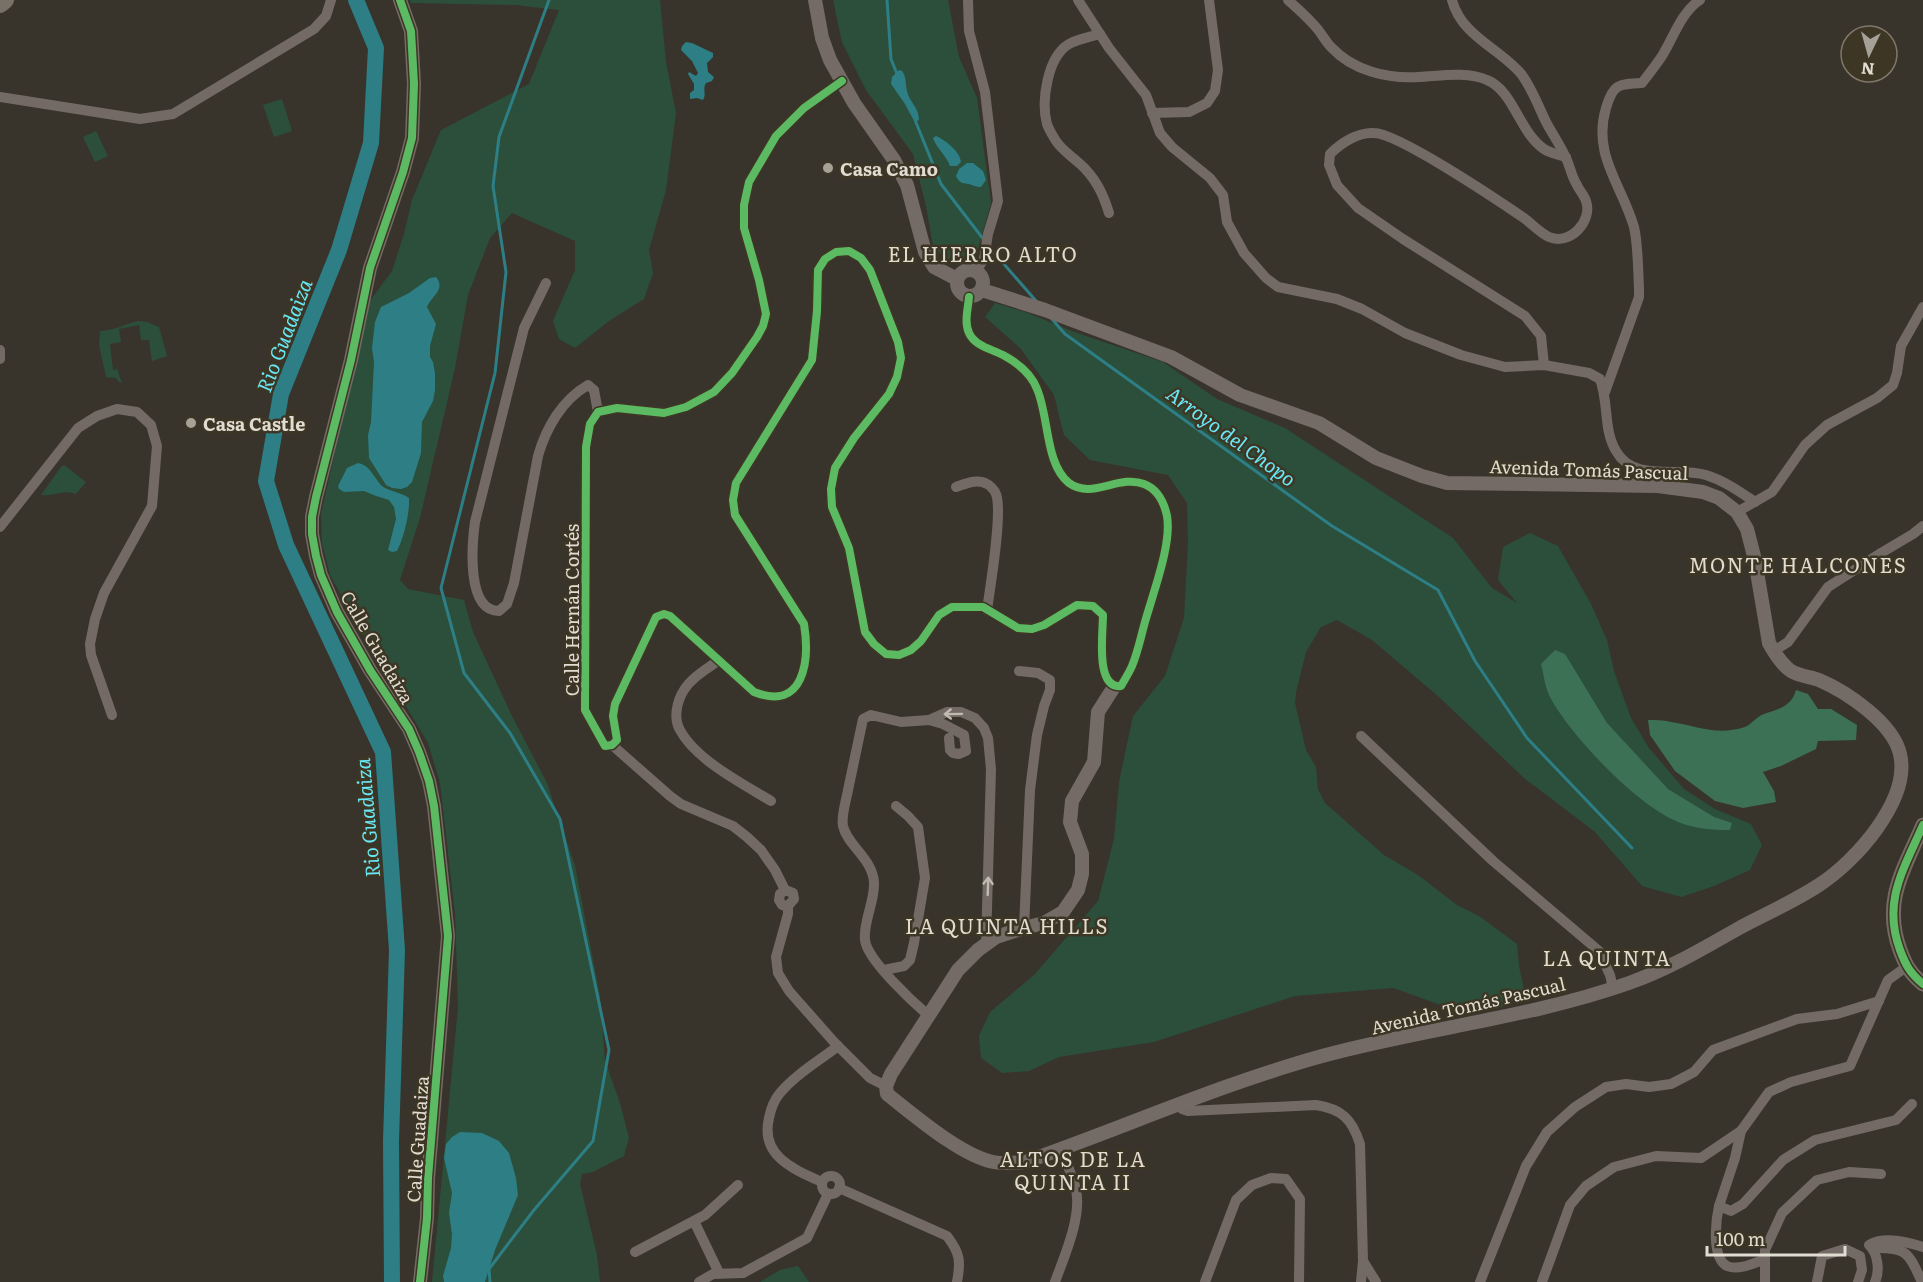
<svg xmlns="http://www.w3.org/2000/svg" width="1923" height="1282" font-family="Literata,serif">
<rect width="100%" height="100%" fill="#38342b"/>
<g fill="#2b4f3b">
<path d="M410,0H660L666,62L676,113L666,190L649,250L653,273L644,299L609,321L575,348L559,339L553,321L575,270V241L512,213L490,238L468,295L455,368L420,518L400,580L408,589L464,600L473,632L511,714L547,783L575,866L600,996L605,1061L620,1103L629,1138L624,1156L593,1172L582,1174L580,1184L597,1255L600,1282H432L458,1007L455,914L440,783L428,743L357,624L330,575L322,544L321,514L369,302L392,271L404,234L412,200L441,130L529,84L559,10L516,5L411,3Z"/>
<path d="M833,0H948L959,57L977,98L991,203L977,252L968,265L951,264L933,246L926,206L913,154L866,90L842,42Z"/>
<path d="M282,99L292,131L274,137L263,105Z"/>
<path d="M96,131L108,156L95,162L83,137Z"/>
<path d="M995,303L1025,312L1077,333L1163,362L1217,399L1285,428L1453,538L1492,588L1517,603L1498,580L1503,547L1530,533L1558,546L1591,604L1607,640L1614,671L1631,718L1649,748L1684,789L1715,809L1751,824L1762,845L1750,870L1714,886L1681,897L1642,886L1595,832L1524,778L1439,697L1372,640L1337,620L1321,627L1306,652L1296,692L1295,703L1306,750L1316,767L1318,789L1325,803L1384,855L1418,875L1457,905L1479,916L1517,944L1519,966L1525,994L1501,1007L1470,1012L1438,1004L1393,988L1295,996L1154,1042L1059,1057L1029,1071L1002,1073L981,1058L979,1036L990,1012L1034,975L1098,901L1114,839L1119,782L1133,716L1165,676L1184,618L1188,543L1187,503L1168,475L1090,460L1064,435L1054,395L1021,349L985,317Z"/>
<path d="M138,321L147,322L159,327L167,356L152,361L149,340H141L139,325L119,329L121,342L110,344L113,370L117,369L122,383L119,382L116,378L106,377L99,345L100,331C111,331 126,324 138,321Z"/>
<path d="M64,465L86,482L76,494C60,489 56,497 41,495L61,467Z"/>
<path d="M798,1266L809,1282H760L780,1270Z"/>
</g>
<g fill="#3c7155">
<path d="M1555,650L1565,654L1607,723L1668,789L1714,817L1732,823L1730,830C1711,830 1694,829 1676,821C1636,804 1572,737 1551,699C1545,689 1544,675 1541,664Z"/>
<path d="M1796,690L1808,694L1818,709H1831L1857,725L1856,740L1818,741L1816,749L1781,766L1763,772L1774,791L1776,802L1743,808L1715,801L1675,771L1650,735L1648,720C1655,720 1663,720 1671,722C1698,726 1717,736 1745,727C1752,724 1757,716 1764,714C1779,709 1792,706 1796,690Z"/>
</g>
<g fill="#2d7e85">
<path d="M686,42L692,43L713,53V57L707,63L708,72L714,77L712,81L706,83C702,89 707,94 703,100L697,98L690,99V93L694,90V84L688,74L689,72L696,76L698,73L692,61L681,50L682,46Z"/>
<path d="M899,70L902,71C907,78 905,83 907,91C909,102 919,107 919,120L917,121L913,119L905,104L891,84L892,77Z"/>
<path d="M936,136C945,140 960,151 961,162L957,166H950C946,155 937,149 933,138Z"/>
<path d="M967,163H973L983,171L986,180L981,187C976,187 973,185 969,184C962,183 959,183 956,176L959,169Z"/>
<path d="M436,277C446,289 432,296 427,307L436,324L430,346V357L433,362L435,373V390L433,401L422,422L421,453L412,482L407,487L401,489L392,488L386,485L369,458L368,435L371,422L374,362L372,348L375,322L381,307L409,293L430,278Z"/>
<path d="M358,463C370,465 374,478 382,486C390,492 401,492 409,498C410,512 404,538 397,551L392,552L388,550L396,519L394,507L389,500L376,496L364,491L344,492L339,489L338,486L347,468Z"/>
<path d="M460,1132L482,1133L499,1141L509,1153L516,1178L518,1195L495,1250L485,1282H444L443,1276L451,1248L452,1234L449,1213L452,1193L444,1158L446,1144L452,1137Z"/>
</g>
<g fill="none" stroke-linecap="round" stroke-linejoin="round">
<g stroke="#2d7e85" stroke-width="3">
<path d="M887,0L891,59L897,74"/>
<path d="M915,120L941,184L984,240"/>
<path d="M990,248L1037,302"/>
<path d="M1051,318L1065,334L1332,526L1438,590L1475,661L1527,738L1632,848"/>
<path d="M490,1282L489,1269L534,1210L593,1141L609,1050L560,819L510,733L464,673L441,588L495,373L506,272L493,186L499,137L549,0"/>
</g>
<path stroke="#2d7e85" stroke-width="16" d="M356,0L376,48L371,143L339,250L281,394L266,481L286,545L383,752L397,950L391,1141L392,1282"/>
<g stroke="#736a66" stroke-width="10">
<path d="M968,0L969,31L985,92L998,201L988,234L984,259L976,271"/>
<path d="M1078,0L1109,48L1146,95L1160,133L1172,147L1210,178L1223,195L1227,222L1244,253L1266,278L1278,287L1337,299L1362,309L1405,333L1461,355L1505,367L1544,365L1589,373L1600,379C1609,403 1603,429 1616,451C1634,483 1678,466 1706,475C1725,481 1740,492 1755,502"/>
<path d="M1288,0C1297,8 1306,16 1314,25C1321,32 1325,41 1331,47C1353,71 1388,79 1419,77C1440,76 1467,71 1487,80C1514,91 1519,132 1544,149C1550,153 1559,155 1566,157"/>
<path d="M1452,0C1461,36 1501,49 1522,75C1532,89 1538,105 1545,120C1551,132 1559,143 1565,156C1570,165 1571,176 1577,185C1579,190 1584,195 1586,201C1593,221 1570,246 1549,237C1540,233 1532,224 1524,218C1499,201 1398,133 1374,133C1358,132 1341,143 1330,154L1329,165L1337,185L1358,208L1403,239L1525,316L1541,336L1544,365"/>
<path d="M1100,34C1090,37 1078,39 1069,44C1047,57 1041,102 1047,124C1049,130 1053,136 1056,141C1061,149 1071,156 1079,163C1095,177 1103,193 1109,213"/>
<path d="M842,81L804,108L776,136L749,182L744,205V228L759,280L766,314L763,326L757,337L732,373L714,392L686,407L664,413L617,408L598,412L590,424L586,447L585,710L605,746L612,745L617,740L613,716L615,704L656,617L664,614L670,616L754,692C804,712 810,661 804,624L735,515L733,500L736,483L812,360L817,311L818,270L825,259L836,252L849,251L861,258L870,270L898,342L901,358L897,377L889,394L854,438L835,468L831,489L832,507L849,548L865,632L874,644L886,654L899,655L911,650L921,641L939,615L952,607H983L1018,628L1032,629L1044,625L1077,605L1093,606L1103,615C1103,633 1095,689 1121,686C1125,679 1129,673 1132,666C1138,652 1141,636 1145,622C1153,593 1172,544 1167,516C1164,502 1157,489 1144,484C1119,474 1092,500 1069,483C1045,464 1049,416 1037,389C1031,373 1018,363 1003,355C991,349 975,346 969,333C964,322 968,309 969,297"/>
<path d="M0,97L140,119L173,114L314,29L326,16L331,0"/>
<path d="M1152,113L1189,112L1207,103L1215,91L1218,70L1209,0"/>
<path d="M546,283L524,328L475,522C472,544 466,611 499,611L507,604L514,583L538,456C546,428 562,400 588,385L594,390L598,412"/>
<path d="M0,350V359"/>
<path d="M1605,392L1639,297V288C1638,270 1638,243 1634,227C1622,185 1592,155 1606,108C1613,84 1618,84 1642,83C1649,74 1656,65 1662,56C1673,38 1682,11 1700,0"/>
<path d="M956,487C965,484 977,478 987,484C990,485 995,491 996,494C1003,512 990,588 987,610"/>
<path d="M1737,512L1772,492L1805,445L1827,425L1877,398L1893,385L1897,373L1901,346L1923,307"/>
<path d="M0,527L78,428L97,416L117,409L137,412L151,425L157,446L152,506L104,593L95,619L90,644L91,655L112,715"/>
<path d="M1774,651L1788,642L1828,587L1881,553L1913,534L1923,526"/>
<path d="M719,660C707,669 692,677 684,690C677,701 673,718 680,730C696,760 743,784 771,801"/>
<path d="M1019,671L1038,673L1050,680V690L1044,706L1037,735L1030,790L1024,928"/>
<path d="M929,720L947,712H961L975,718L984,728L988,738L991,769L986,944"/>
<path d="M1361,736L1493,861L1599,951L1610,975L1613,988"/>
<path d="M612,745L670,796L681,804L733,826L747,837L761,850L775,870L785,890L793,893L794,899L788,906L782,905L779,900L780,894L785,890"/>
<path d="M788,906V914L776,957L778,973L789,991L834,1042L870,1078L886,1086"/>
<path d="M884,970L904,966L910,960L914,943L925,878L918,827L908,816L896,806"/>
<path d="M929,1016C914,1003 867,960 865,940C863,921 875,902 874,882C872,858 847,845 843,826C841,815 846,802 848,790C853,767 858,743 863,719L871,715L901,722L929,720L943,724L964,735L966,751L959,754L953,753L950,750L949,738"/>
<path d="M1178,1104L1182,1109L1188,1111L1316,1105C1342,1109 1352,1119 1360,1144L1363,1261L1361,1282"/>
<path d="M1741,1131L1735,1158L1719,1206L1731,1211L1743,1204L1783,1160L1815,1140L1896,1120L1912,1104"/>
<circle cx="831" cy="1185" r="9"/>
<path d="M822,1182C793,1169 760,1156 769,1118C771,1108 774,1100 780,1093C796,1074 819,1061 838,1046"/>
<path d="M839,1188L947,1236C960,1253 961,1261 957,1282"/>
<path d="M1719,1206C1716,1219 1711,1258 1727,1266C1739,1271 1754,1263 1765,1259"/>
<path d="M694,1221L719,1273"/>
<path d="M1873,1248C1907,1247 1908,1252 1922,1282"/>
<path d="M635,1252L705,1215L738,1185"/>
<path d="M1363,1261L1376,1282"/>
<path d="M699,1282L713,1274L743,1273L807,1238L828,1194"/>
<path d="M1055,1282C1064,1257 1082,1217 1076,1190C1073,1176 1066,1162 1061,1150"/>
<path d="M1205,1282L1236,1200L1252,1185L1271,1178L1286,1179L1300,1199L1299,1282"/>
<path d="M1480,1282L1526,1166L1547,1132L1575,1107L1606,1087L1626,1084L1649,1087L1671,1084L1694,1072L1713,1050L1797,1019L1837,1014L1879,1001"/>
<path d="M1542,1282L1570,1205L1586,1186L1614,1167L1656,1156L1701,1158L1741,1131L1769,1092L1791,1082L1850,1066L1888,980L1906,967"/>
<path d="M1765,1282V1250L1782,1213L1817,1180L1849,1172L1881,1174"/>
<path d="M1817,1282L1822,1256L1845,1249L1860,1256L1862,1270L1858,1282"/>
<path d="M1875,1282C1880,1271 1878,1253 1869,1245C1884,1236 1907,1242 1923,1247"/>
</g>
<g stroke="#746b66" stroke-width="14">
<path d="M400,0L411,31L414,84L412,138L403,172L370,268L351,360L316,497L312,517V534L316,556L321,575L337,612L370,670L409,729L419,752L429,781L434,806L448,936L428,1178L427,1218L420,1282"/>
<path d="M815,0L822,38L830,60L854,103L894,160L907,185L925,252L934,267L957,279"/>
<circle cx="970" cy="283" r="13"/>
<path d="M982,290L1045,310L1171,357L1240,395L1319,423L1376,458L1422,476L1447,483L1658,486L1703,492L1719,498L1737,512L1747,529L1755,560L1769,643C1774,652 1782,665 1791,671C1799,676 1811,677 1819,680C1847,692 1893,723 1900,754C1911,800 1855,862 1819,885C1795,901 1767,913 1741,927C1704,948 1669,969 1629,983C1530,1018 1424,1028 1322,1056C1221,1084 1125,1127 1025,1162C1015,1163 1003,1164 993,1162C960,1155 914,1115 887,1094L886,1086L891,1074L958,970L978,950L996,937L1024,928L1044,923L1063,912L1078,890L1082,874V854L1070,822L1072,801L1094,762L1098,712L1114,687"/>
</g>
<path stroke="#746a62" stroke-width="15" d="M1923,825C1904,869 1882,901 1900,950C1906,966 1910,973 1923,984"/>
<path stroke="#797068" stroke-width="18" d="M0,4L5,0"/>
<g stroke="#3e3625" stroke-width="11">
<g id="cycleway">
<path d="M400,0L411,31L414,84L412,138L403,172L370,268L351,360L316,497L312,517V534L316,556L321,575L337,612L370,670L409,729L419,752L429,781L434,806L448,936L428,1178L427,1218L420,1282"/>
<path d="M842,81L804,108L776,136L749,182L744,205V228L759,280L766,314L763,326L757,337L732,373L714,392L686,407L664,413L617,408L598,412L590,424L586,447L585,710L605,746L612,745L617,740L613,716L615,704L656,617L664,614L670,616L754,692C804,712 810,661 804,624L735,515L733,500L736,483L812,360L817,311L818,270L825,259L836,252L849,251L861,258L870,270L898,342L901,358L897,377L889,394L854,438L835,468L831,489L832,507L849,548L865,632L874,644L886,654L899,655L911,650L921,641L939,615L952,607H983L1018,628L1032,629L1044,625L1077,605L1093,606L1103,615C1103,633 1095,689 1121,686C1125,679 1129,673 1132,666C1138,652 1141,636 1145,622C1153,593 1172,544 1167,516C1164,502 1157,489 1144,484C1119,474 1092,500 1069,483C1045,464 1049,416 1037,389C1031,373 1018,363 1003,355C991,349 975,346 969,333C964,322 968,309 969,297"/>
<path d="M1923,825C1904,869 1882,901 1900,950C1906,966 1910,973 1923,984"/>
</g>
</g>
<use href="#cycleway" stroke="#5cba63" stroke-width="8"/>
</g>
<defs><path id="oneway-shaft" d="M-6 0H5M1.5-3L5.5 0L1.5 3" fill="none" stroke-width="1.6" stroke-linecap="round" stroke-linejoin="round" transform="scale(1.5)"/></defs>
<g stroke="#c0bab1">
<use href="#oneway-shaft" transform="translate(953 714) rotate(179)"/>
<use href="#oneway-shaft" transform="translate(988 886) rotate(-88)"/>
</g>
<g fill="#a6a197" stroke="#3e3625" stroke-width="2">
<circle cx="828" cy="168" r="6"/>
<circle cx="191" cy="423" r="6"/>
</g>
<g text-anchor="middle" dominant-baseline="central" stroke-width="5" stroke-linejoin="round" paint-order="stroke">
<g font-size="18" font-weight="bold" fill="#e1dcd1" stroke="#3e3625" text-anchor="start">
<text x="840" y="168">Casa Camo</text>
<text x="203" y="423">Casa Castle</text>
</g>
<g font-size="18" fill="#e1dcd1" stroke="#3e3625">
<text transform="translate(1589 469) rotate(2)">Avenida Tomás Pascual</text>
<text transform="translate(571 610) rotate(-90)">Calle Hernán Cortés</text>
<text transform="translate(378 647) rotate(60)">Calle Guadaiza</text>
<text transform="translate(1468 1005) rotate(-13)">Avenida Tomás Pascual</text>
<text transform="translate(417 1139) rotate(-86)">Calle Guadaiza</text>
</g>
<g font-size="20" letter-spacing="1.5" fill="#e1dcd1" stroke="#3e3625">
<text x="983" y="253">EL HIERRO ALTO</text>
<text x="1798" y="564">MONTE HALCONES</text>
<text x="1007" y="925">LA QUINTA HILLS</text>
<text x="1607" y="957">LA QUINTA</text>
<text x="1073" y="1158">ALTOS DE LA<tspan x="1073" dy="23">QUINTA II</tspan></text>
</g>
<g font-size="20" font-style="italic" fill="#68e7f4" stroke="#3e3625">
<text transform="translate(283 335) rotate(-69)">Rio Guadaiza</text>
<text transform="translate(1232 435) rotate(36)">Arroyo del Chopo</text>
<text transform="translate(366 818) rotate(-95)">Rio Guadaiza</text>
</g>
</g>
<g transform="translate(1869 54) rotate(185)"><circle r="28" fill="#3e3625" stroke="#7f786a" stroke-width="1.5"/>
<path d="M0-4.5L10 22L0 15L-10 22Z" fill="#a6a197"/>
<text y="-9" font-size="16" font-weight="bold" text-anchor="middle" fill="#e1dcd1">N</text>
</g>
<path d="M1707 1246v9h138v-9" fill="none" stroke="#e1dcd1" stroke-width="3"/>
<text x="1716" y="1246" font-size="18" fill="#e1dcd1" stroke="#3e3625" stroke-width="4.5" paint-order="stroke">100 m</text>
</svg>
